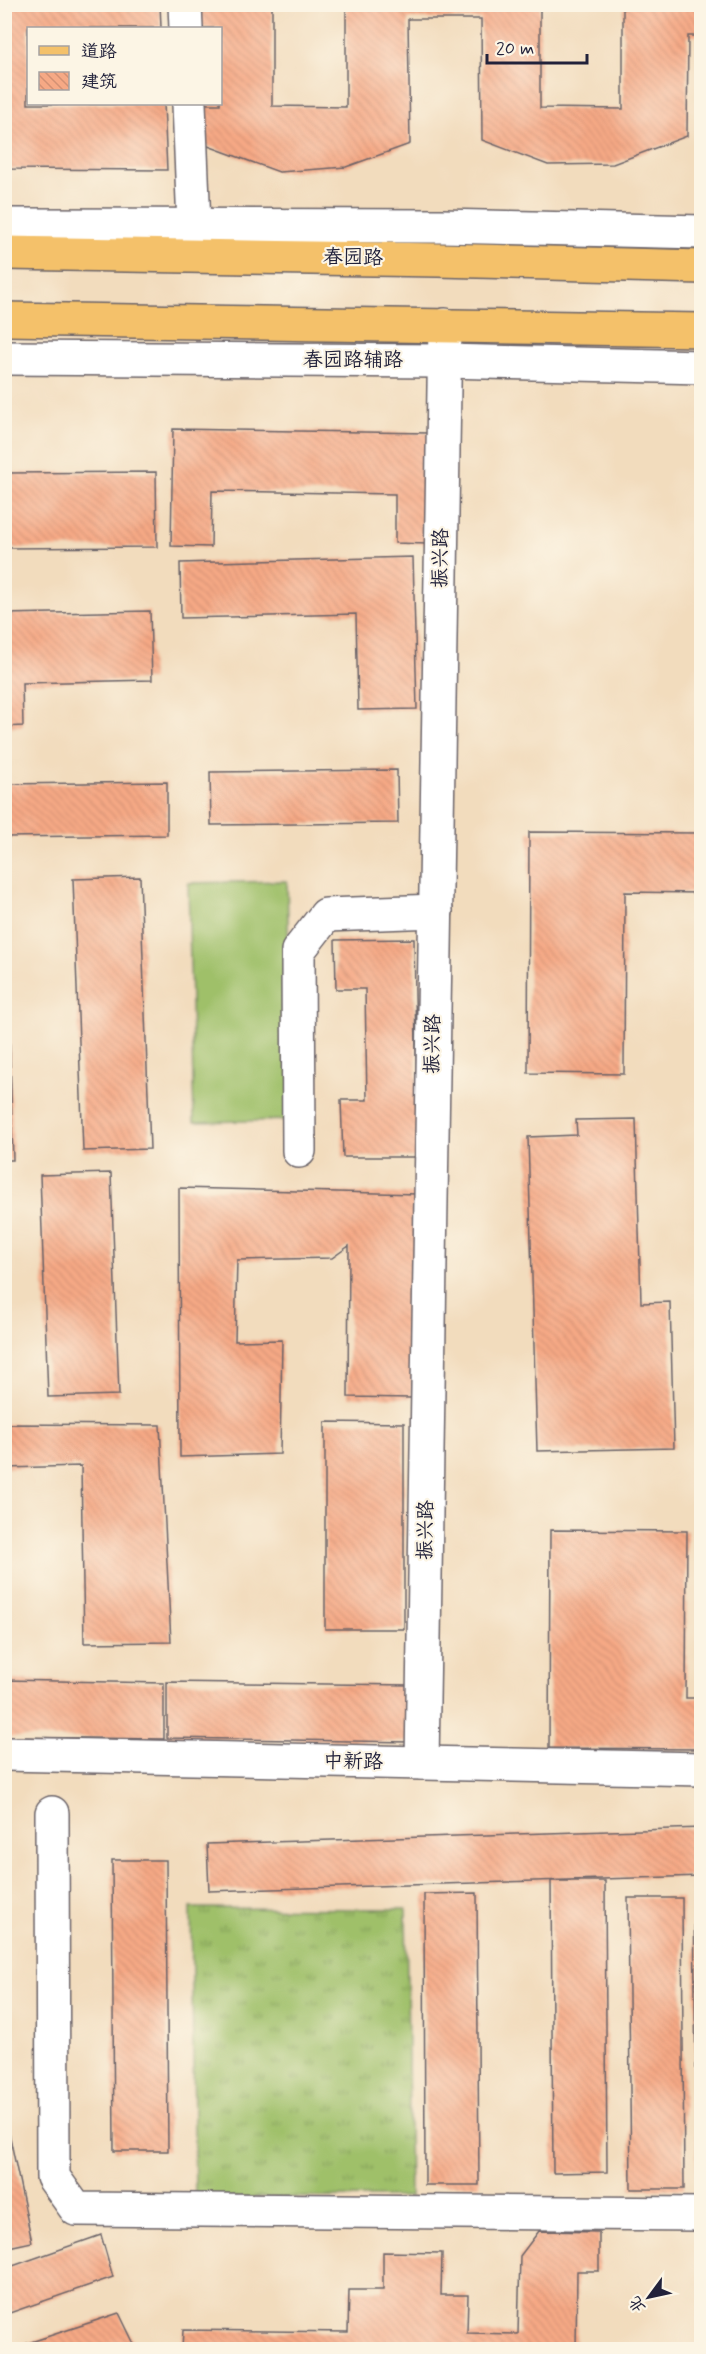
<svg xmlns="http://www.w3.org/2000/svg" width="706" height="2354" font-family="Mynerve,'LXGW WenKai TC',sans-serif">
<defs>
<pattern id="grass-tufts" width="24" height="20" patternUnits="userSpaceOnUse" patternTransform="scale(1.5)"><rect width="24" height="20" fill="#9fc069"/><path d="M3 7l-1-3M5 7V3M7 7l1-3M15 17l-1-3M17 17v-4M19 17l1-3" fill="none" stroke="#819c58"/></pattern>
<pattern id="building-back-hatch" width="6" height="6" patternUnits="userSpaceOnUse" patternTransform="scale(1.5)"><rect width="6" height="6" fill="#f6a985"/><path d="M-1 5l2 2M0 0l6 6M5-1l2 2" fill="none" stroke="#d39174"/></pattern>
</defs>
<rect width="100%" height="100%" fill="#fcf5e5"/>
<filter id="ink" filterUnits="userSpaceOnUse"><feTurbulence type="fractalNoise" baseFrequency=".0167" numOctaves="2"/><feDisplacementMap in="SourceGraphic" scale="12" xChannelSelector="R" yChannelSelector="G"/><feConvolveMatrix kernelMatrix="1 2 1 2 8 2 1 2 1" color-interpolation-filters="sRGB"/></filter>
<filter id="wash" filterUnits="userSpaceOnUse"><feTurbulence type="fractalNoise" baseFrequency=".008" numOctaves="4" result="noise"/><feDisplacementMap in="SourceGraphic" scale="24" xChannelSelector="R" yChannelSelector="G"/><feGaussianBlur stdDeviation="1.35" result="paint"/><feColorMatrix in="noise" values="0 0 0 0 0 0 0 0 0 0 0 0 0 0 0 0 0 1.4 0 .05"/><feComposite in="paint" operator="in"/></filter>
<g filter="url(#wash)">
<rect width="100%" height="100%" fill="#f2dcbd"/>
<path fill="url(#grass-tufts)" stroke="#607152" stroke-width="1.5" d="M191,1908L406,1909L410,2197L195,2198Z"/>
<path fill="#9fc069" stroke="#607152" stroke-width="1.5" d="M287,881L293,1120L194,1122L188,883Z"/>
<g id="blocks">
<g fill="url(#building-back-hatch)">
<path d="M4,4H160L161,28H28V104H164L167,170L4,169Z"/>
<path d="M197,4H272V106L346,107V4H540V108L623,109V4H702V36H688L687,136L613,164L548,165L482,140L481,19H408L410,144L346,167L279,172L197,142V104H220V28H197Z"/>
<path d="M173,429L429,433L428,544L395,543V494L212,491L211,547L171,546Z"/>
<path d="M156,472L157,547L4,548V473Z"/>
<path d="M413,557L417,709L358,710L356,614L181,618L180,563Z"/>
<path d="M150,611L152,680L22,683L23,726L4,727V614Z"/>
<path d="M397,770L398,823L211,825L210,772Z"/>
<path d="M167,782V835L4,837V784Z"/>
<path d="M529,832L702,833V893L625,892L624,1074L528,1073Z"/>
<path d="M140,877L150,1149L83,1151L73,879Z"/>
<path d="M414,939L418,1157H343L341,1100H367L365,989H336L335,940Z"/>
<path d="M4,992H8L13,1160H4Z"/>
<path d="M636,1119L641,1303L670,1302L674,1448L537,1451L528,1137L577,1135L576,1120Z"/>
<path d="M111,1173L119,1395L48,1397L40,1175Z"/>
<path d="M179,1188L417,1194L412,1398L348,1397L349,1246L332,1258L237,1260L235,1341L282,1340L280,1454L180,1457Z"/>
<path d="M325,1422L404,1423V1629H325Z"/>
<path d="M5,1424L160,1425L171,1642L84,1643L81,1466L5,1468Z"/>
<path d="M550,1530L687,1531L686,1698H702V1749L549,1748Z"/>
<path d="M4,1680L164,1683V1739L4,1737Z"/>
<path d="M167,1682L410,1685L409,1742L167,1738Z"/>
<path d="M702,1828V1876L209,1891L207,1844Z"/>
<path d="M112,1860H166L168,2151H114Z"/>
<path d="M551,1881H605L607,2172L553,2173Z"/>
<path d="M477,1893L479,2185H425L424,1894Z"/>
<path d="M694,1894H702V2186H697Z"/>
<path d="M628,1898H682L684,2189H631Z"/>
<path d="M4,2109L32,2242L4,2248Z"/>
<path d="M539,2231L599,2232V2271H577L576,2350H182L183,2330L348,2332L349,2290H383V2252L442,2253L441,2295H468L467,2333L518,2334L520,2256Z"/>
<path d="M101,2235L113,2277L4,2315V2269Z"/>
<path d="M119,2313L137,2350H4V2328L10,2349Z"/>
</g>
</g>
</g>
<g filter="url(#ink)">
<use href="#blocks" fill-opacity="0" stroke="#6b6368" stroke-width="1.5"/>
<g fill="none" stroke-linecap="round" stroke-linejoin="round">
<g stroke="#6b6368" stroke-width="36">
<g id="minor">
<path d="M185,4L186,28"/>
<path d="M189,104L194,225"/>
<path d="M4,225L442,226L702,232"/>
<path d="M4,358L444,361L702,367"/>
<path d="M299,1151L298,951L326,915L436,911"/>
<path d="M4,1754L702,1769"/>
<path d="M422,1763L445,325"/>
<path d="M52,1813L53,2177L76,2209L702,2214"/>
</g>
</g>
<g stroke="#6b6368" stroke-width="36">
<g id="major">
<path d="M4,253L438,260L702,267"/>
<path d="M4,319L702,330"/>
</g>
</g>
<use href="#minor" stroke="#fff" stroke-width="33"/>
<use href="#major" stroke="#f4c16a" stroke-width="33"/>
</g>
</g>
<g text-anchor="middle" dominant-baseline="central" stroke-width="4.5" stroke-linejoin="round" paint-order="stroke">
<g font-size="20" fill="#22223b" stroke="#fcf5e5">
<text transform="translate(353 258) rotate(1)">春园路</text>
<text x="353" y="360">春园路辅路</text>
<text transform="translate(441 558) rotate(-89)">振兴路</text>
<text transform="translate(433 1044) rotate(-89)">振兴路</text>
<text transform="translate(426 1530) rotate(-89)">振兴路</text>
<text transform="translate(353 1762) rotate(1)">中新路</text>
</g>
</g>
<rect width="706" height="2354" fill="none" stroke="#fcf5e5" stroke-width="24"/>
<rect x="27" y="27" width="195" height="78" fill="#fcf5e5" stroke="#a5a1a1" stroke-width="1.5"/>
<rect x="39" y="46" width="30" height="9" fill="#f4c16a" stroke="#a5a1a1" stroke-width="1.5"/>
<text x="81" y="57" font-size="18" fill="#22223b">道路</text>
<rect x="39" y="72" width="30" height="18" fill="url(#building-back-hatch)" stroke="#a5a1a1" stroke-width="1.5"/>
<text x="81" y="87" font-size="18" fill="#22223b">建筑</text>
<g transform="translate(649 2297) rotate(237)" stroke="#fcf5e5" stroke-width="4.5" paint-order="stroke">
<path d="M0-4.5L10 22L0 15L-10 22Z" fill="#22223b"/>
<text y="-9" font-size="16" font-weight="bold" text-anchor="middle" fill="#22223b">北</text>
</g>
<path d="M487 54v9h100v-9" fill="none" stroke="#22223b" stroke-width="3"/>
<text x="496" y="54" font-size="18" fill="#22223b" stroke="#fcf5e5" stroke-width="4.5" paint-order="stroke">20 m</text>
</svg>
